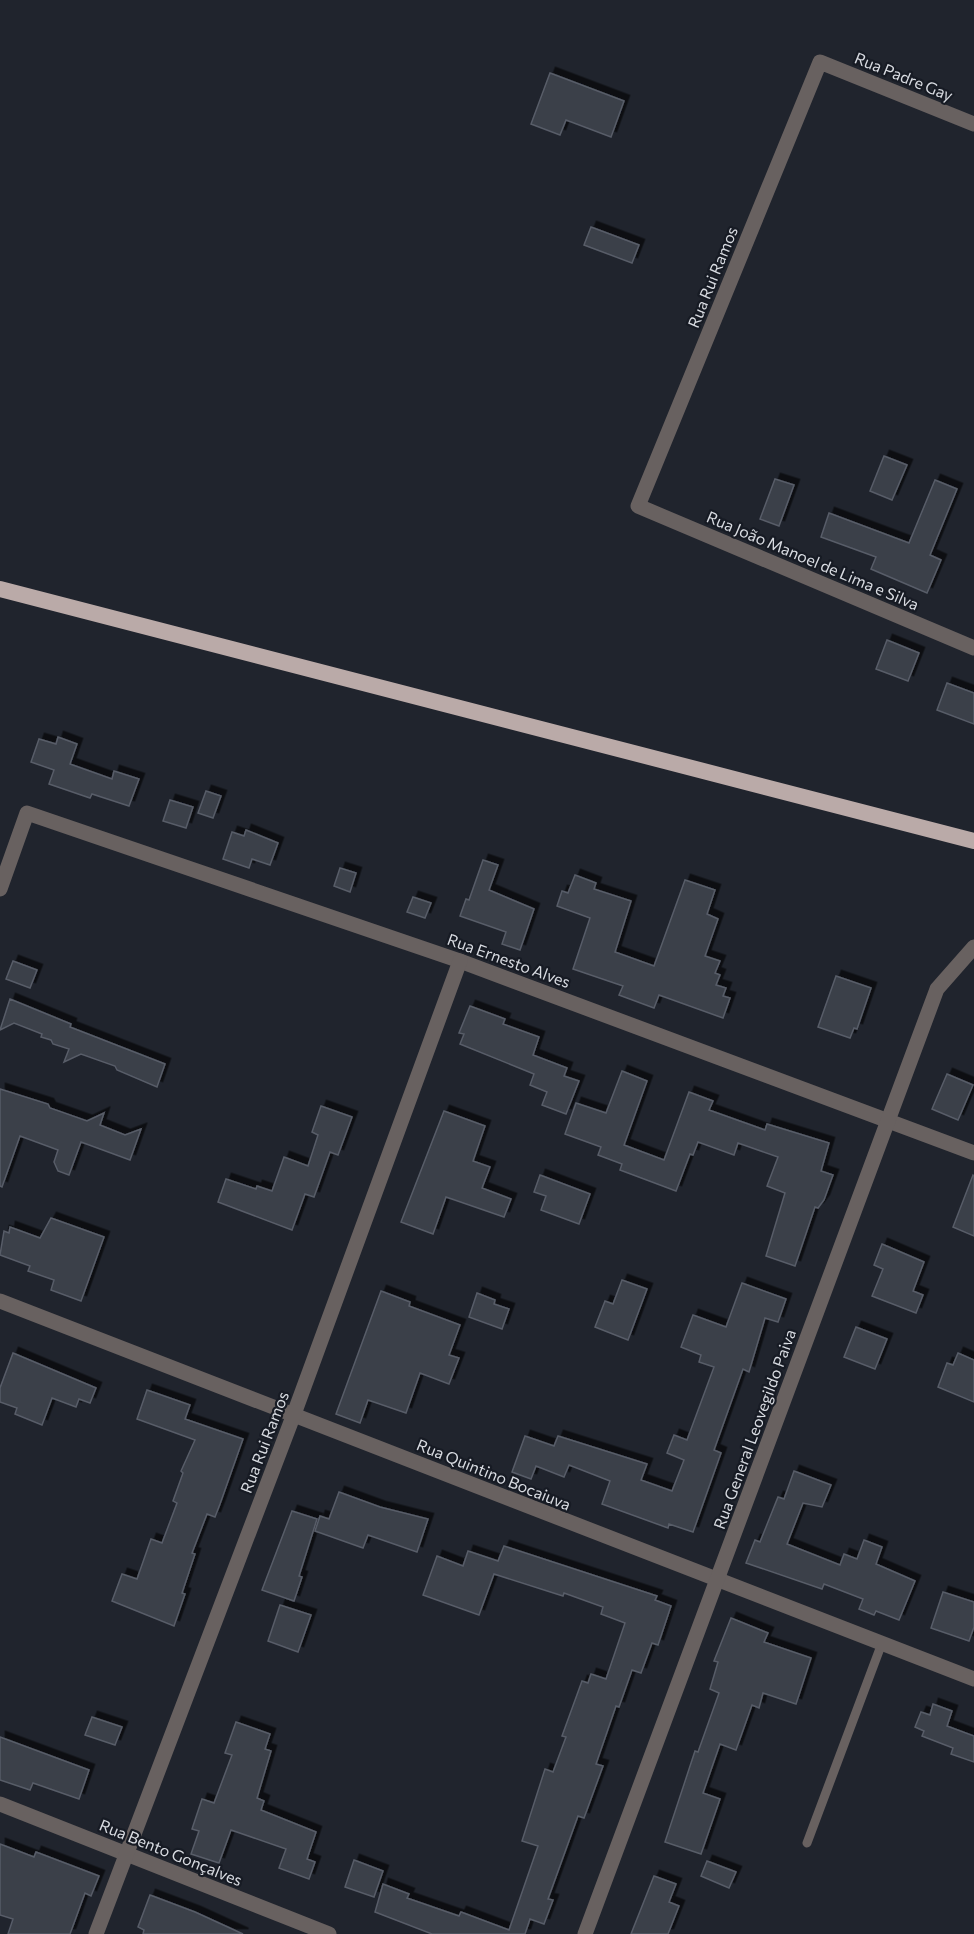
<svg xmlns="http://www.w3.org/2000/svg" width="974" height="1934" font-family="Commissioner,sans-serif">
<defs>
<filter id="shadow"><feDropShadow dx="5.5" dy="-5.5" stdDeviation="0" flood-color="#0009"/></filter>
</defs>
<rect width="100%" height="100%" fill="#20242d"/>
<g fill="#3a3f49" stroke="#585d68" stroke-width="1.5" filter="url(#shadow)">
<path d="M550,73L624,101L611,137L566,120L560,135L531,124Z"/>
<path d="M591,227L639,245L632,263L584,245Z"/>
<path d="M884,456L907,465L892,500L870,491Z"/>
<path d="M775,479L794,485L779,526L760,519Z"/>
<path d="M935,480L957,489L930,555L941,560L927,593L871,569L876,557L821,537L829,513L909,543Z"/>
<path d="M887,640L919,653L908,681L876,669Z"/>
<path d="M947,683L974,693V724L937,710Z"/>
<path d="M58,737L77,744L70,764L112,779L114,771L139,779L129,806L92,794L90,798L49,784L54,770L31,762L39,739L56,744Z"/>
<path d="M206,791L221,796L213,818L198,813Z"/>
<path d="M170,800L193,807L186,828L163,821Z"/>
<path d="M246,830L278,843L270,865L252,859L249,868L223,859L232,832L244,836Z"/>
<path d="M483,860L498,865L489,890L534,909L520,950L502,944L506,932L460,916L466,899L469,900Z"/>
<path d="M340,868L356,873L350,892L334,886Z"/>
<path d="M575,875L596,883L594,889L631,901L615,952L654,966L685,880L715,890L707,914L718,919L705,956L720,961L715,973L720,975L716,985L726,988L723,996L730,998L723,1018L659,995L654,1008L619,995L623,986L573,969L590,918L557,906L562,891L568,893Z"/>
<path d="M413,897L431,903L425,918L407,912Z"/>
<path d="M13,961L37,970L30,988L6,979Z"/>
<path d="M836,976L871,988L857,1029L854,1028L850,1038L818,1027Z"/>
<path d="M10,999L71,1024L70,1027L165,1064L157,1087L117,1070L115,1066L81,1054L64,1062L69,1049L53,1044L51,1040L41,1037L42,1034L14,1023L0,1030Z"/>
<path d="M470,1006L505,1019L503,1024L539,1037L533,1055L567,1068L564,1076L579,1081L566,1114L542,1105L547,1092L530,1085L534,1074L460,1044L464,1034L459,1033Z"/>
<path d="M622,1071L647,1081L624,1145L664,1160L689,1092L713,1101L709,1110L765,1130L767,1124L829,1143L821,1171L833,1175L824,1200L818,1208L815,1207L795,1266L766,1256L785,1193L767,1186L778,1157L738,1143L734,1155L698,1142L693,1155L690,1154L676,1191L620,1170L622,1164L598,1155L601,1147L565,1134L576,1103L606,1113Z"/>
<path d="M947,1074L973,1085L958,1120L932,1109Z"/>
<path d="M0,1089L48,1104L50,1108L87,1121L104,1113L100,1125L125,1135L141,1129L130,1160L81,1142L69,1175L58,1171L54,1162L58,1150L20,1136L2,1187L0,1186Z"/>
<path d="M321,1106L352,1117L338,1155L330,1152L314,1197L305,1194L292,1230L218,1202L226,1179L256,1189L257,1186L272,1191L284,1157L308,1166L318,1135L312,1132Z"/>
<path d="M444,1111L485,1126L473,1161L490,1167L482,1188L511,1199L504,1217L446,1197L433,1234L401,1222Z"/>
<path d="M540,1175L590,1194L579,1224L541,1210L546,1196L534,1192Z"/>
<path d="M973,1175L974,1176V1236L953,1227Z"/>
<path d="M51,1218L104,1237L81,1301L51,1290L54,1280L28,1271L30,1266L0,1255L4,1231L9,1233L10,1227L40,1238Z"/>
<path d="M882,1244L924,1262L913,1291L923,1295L916,1313L872,1296L883,1269L874,1265Z"/>
<path d="M622,1280L647,1289L628,1340L595,1327L605,1301L613,1304Z"/>
<path d="M742,1283L786,1299L778,1322L765,1318L749,1372L743,1369L714,1450L721,1453L693,1532L669,1524L668,1528L602,1504L610,1481L569,1465L564,1477L536,1466L531,1479L512,1472L525,1436L554,1446L558,1436L647,1464L641,1480L672,1491L684,1460L667,1453L674,1435L687,1440L714,1367L699,1362L701,1355L681,1347L693,1315L726,1327Z"/>
<path d="M381,1291L410,1302L409,1306L460,1325L449,1355L459,1358L449,1384L420,1373L406,1413L368,1400L360,1423L336,1414Z"/>
<path d="M477,1293L495,1300L494,1304L509,1309L502,1329L469,1317Z"/>
<path d="M856,1327L887,1339L875,1369L844,1357Z"/>
<path d="M13,1353L96,1388L90,1403L79,1399L76,1407L52,1398L42,1425L15,1414L17,1408L0,1402V1388Z"/>
<path d="M958,1353L974,1360V1402L938,1387L947,1363L953,1365Z"/>
<path d="M147,1390L190,1405L185,1419L243,1439L220,1504L215,1517L207,1514L192,1553L195,1554L182,1593L185,1594L174,1626L112,1601L122,1574L137,1579L151,1539L162,1543L177,1503L173,1501L183,1473L181,1471L195,1440L137,1419Z"/>
<path d="M794,1471L831,1485L822,1507L803,1503L787,1544L840,1565L844,1554L857,1559L864,1540L882,1547L876,1564L915,1581L899,1620L876,1611L874,1615L859,1609L863,1599L824,1584L822,1589L746,1563L755,1540L760,1542L778,1497L784,1499Z"/>
<path d="M339,1492L380,1507L428,1519L417,1552L368,1535L363,1548L315,1531L320,1516L329,1519Z"/>
<path d="M292,1511L317,1519L299,1576L302,1577L294,1601L262,1590Z"/>
<path d="M504,1546L657,1596L655,1600L671,1606L658,1645L652,1643L641,1673L632,1670L619,1707L616,1706L596,1764L603,1766L584,1818L578,1816L548,1899L553,1900L544,1924L530,1919L525,1934H432L375,1912L383,1884L409,1894L407,1898L459,1916L461,1912L509,1930L538,1846L522,1841L545,1769L553,1772L566,1737L562,1736L582,1681L588,1683L591,1674L606,1679L625,1623L601,1614L603,1607L564,1593L563,1596L494,1574L479,1615L423,1595L437,1556L463,1566L468,1551L498,1561Z"/>
<path d="M943,1592L974,1602V1627L969,1641L931,1628Z"/>
<path d="M280,1605L311,1615L298,1652L268,1641Z"/>
<path d="M731,1618L768,1633L764,1642L811,1658L796,1704L763,1693L759,1708L752,1705L736,1750L720,1744L703,1793L720,1799L701,1854L665,1842L695,1751L698,1752L719,1693L710,1689L718,1662L714,1661Z"/>
<path d="M933,1704L952,1711L947,1726L974,1736V1762L951,1754L953,1748L922,1736L924,1731L915,1727L921,1712L930,1715Z"/>
<path d="M92,1717L122,1727L115,1745L85,1735Z"/>
<path d="M236,1722L270,1734L265,1749L271,1751L257,1798L264,1801L261,1810L316,1832L307,1859L315,1862L309,1879L279,1868L286,1849L231,1830L219,1863L191,1854L199,1831L192,1829L202,1799L214,1803L232,1755L225,1753Z"/>
<path d="M0,1737L89,1770L79,1799L33,1783L30,1790L0,1780Z"/>
<path d="M0,1844L34,1857L36,1852L99,1876L91,1896L85,1893L70,1934H8L13,1919L0,1915Z"/>
<path d="M354,1860L383,1871L374,1897L345,1887Z"/>
<path d="M707,1861L736,1872L729,1888L701,1876Z"/>
<path d="M654,1876L676,1884L669,1902L679,1906L668,1934H631Z"/>
<path d="M150,1895L195,1912L243,1934H143L144,1930L138,1927Z"/>
</g>
<g fill="none" stroke-linecap="round" stroke-linejoin="round">
<path stroke="#686160" stroke-width="9" d="M807,1843L882,1643"/>
<g stroke="#686160" stroke-width="15">
<path d="M974,124L820,62L638,506L974,648"/>
<path d="M0,889L27,813L460,961L974,1153"/>
<path d="M0,1301L974,1679"/>
<path d="M0,1804L329,1934"/>
<path d="M96,1934L294,1414L460,961"/>
<path d="M585,1934L937,989L974,947"/>
</g>
<path stroke="#baaaa8" stroke-width="16" d="M0,589L974,841"/>
</g>
<g text-anchor="middle" dominant-baseline="central" stroke-width="4.5" stroke-linejoin="round" paint-order="stroke">
<g font-size="16" fill="#d8dbe1" stroke="#171b24">
<text transform="translate(904 76) rotate(22)">Rua Padre Gay</text>
<text transform="translate(712 277) rotate(-68)">Rua Rui Ramos</text>
<text transform="translate(813 560) rotate(23)">Rua João Manoel de Lima e Silva</text>
<text transform="translate(509 960) rotate(20)">Rua Ernesto Alves</text>
<text transform="translate(754 1429) rotate(-70)">Rua General Leovegildo Paiva</text>
<text transform="translate(264 1442) rotate(-69)">Rua Rui Ramos</text>
<text transform="translate(494 1474) rotate(22)">Rua Quintino Bocaiuva</text>
<text transform="translate(171 1852) rotate(22)">Rua Bento Gonçalves</text>
</g>
</g>
</svg>
